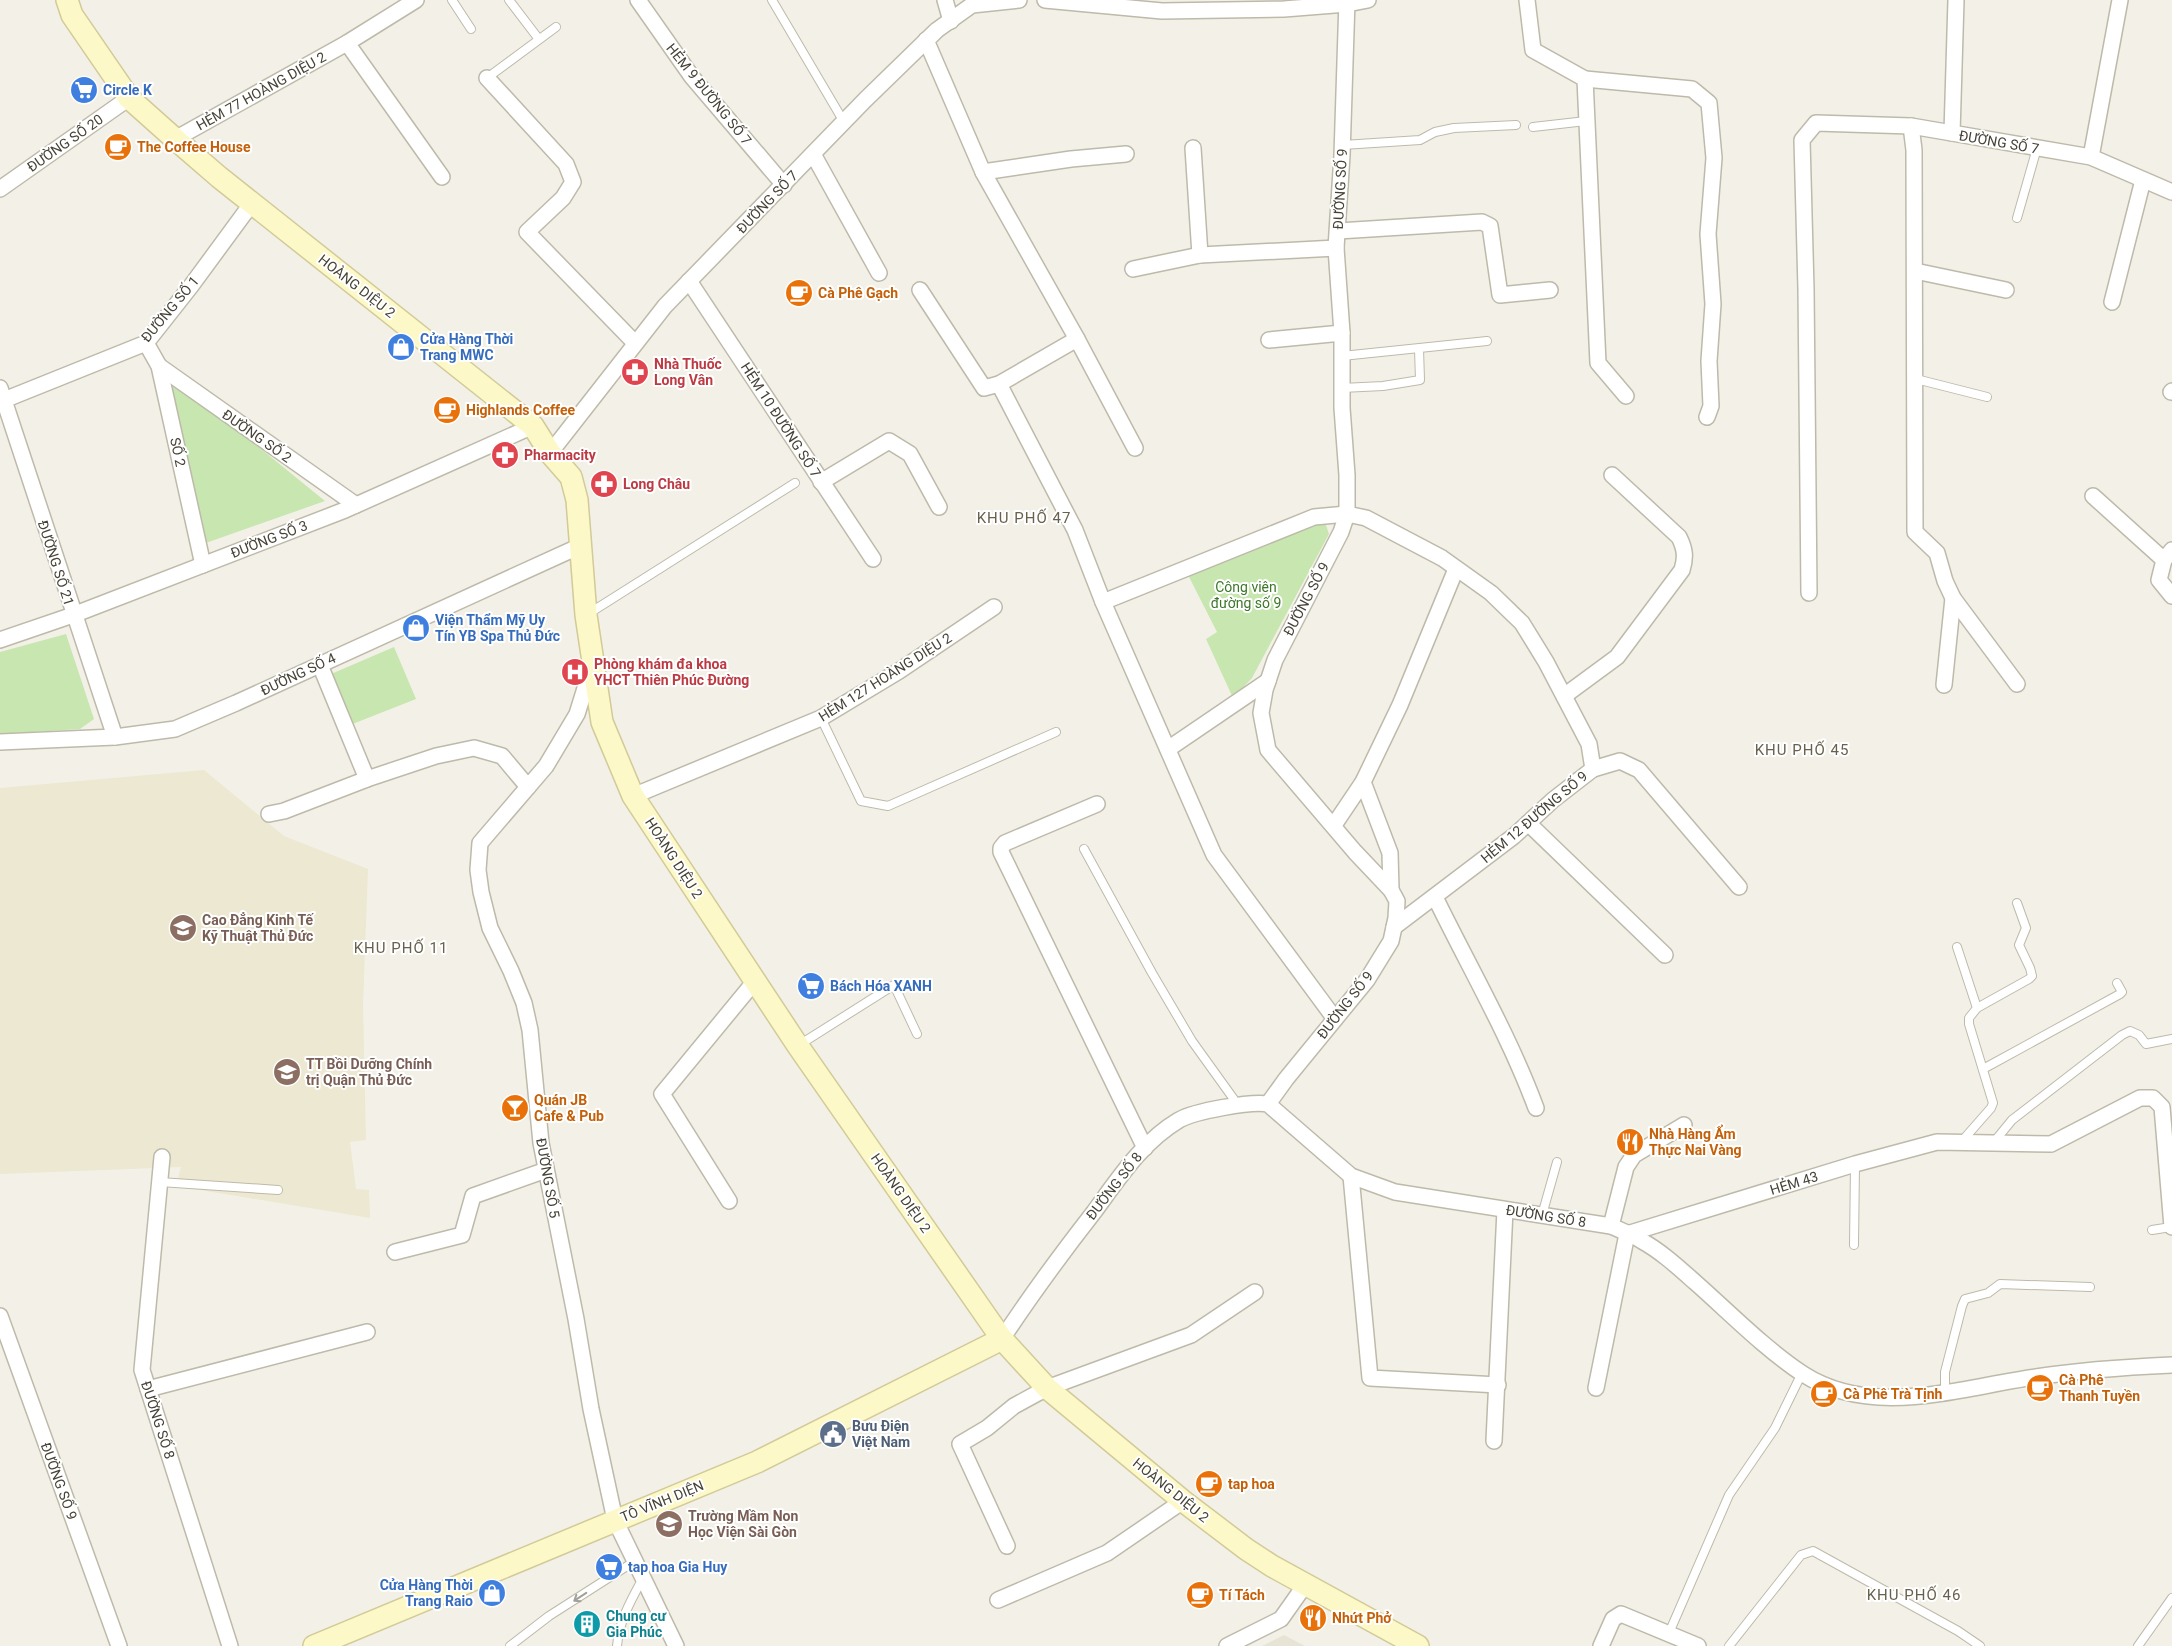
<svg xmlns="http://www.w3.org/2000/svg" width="2172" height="1646" font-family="Roboto,sans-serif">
<rect width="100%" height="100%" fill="#f3f1e7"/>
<path fill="#e7e4d5" d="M1284,1635L1305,1646H1262Z"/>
<path fill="#ece8d1" d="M204,770L284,836L368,869L363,1005L366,1140L350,1142L356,1189L369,1190L370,1218L176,1186L181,1167L0,1174V788Z"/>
<g fill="#c7e6b0">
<path d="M159,366L325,501L203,544Z"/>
<path d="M1314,521L1326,525L1329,534L1252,678L1233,698L1206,639L1217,632L1187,573Z"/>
<path d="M66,634L94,719L80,729L0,734V652Z"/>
<path d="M394,647L416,699L350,725L331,674Z"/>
</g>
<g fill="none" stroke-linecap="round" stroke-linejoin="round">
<g stroke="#bebaaa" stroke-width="10">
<g id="lane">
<path d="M452,0L471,29"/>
<path d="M509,0L538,38"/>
<path d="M772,0L844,122"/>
<path d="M487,78L556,27"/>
<path d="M1533,127L1586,121"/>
<path d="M1343,145L1420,140L1435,132L1454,128L1516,125"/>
<path d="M2017,218L2037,148"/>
<path d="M1342,356L1487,341"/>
<path d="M1916,379L1987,397"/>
<path d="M1342,388L1383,386L1420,380L1419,349"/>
<path d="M588,614L795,483"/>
<path d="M821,718L861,801L888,806L1056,732"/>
<path d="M1084,849L1152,973L1192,1041L1238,1105"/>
<path d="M1957,947L1977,1008L1969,1018V1024L1993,1103L1991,1108L1962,1141"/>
<path d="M1977,1008L2029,979L2032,976L2030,968L2019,945L2026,928L2017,903"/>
<path d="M799,1045L894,985L917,1034"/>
<path d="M1983,1069L2120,994L2122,992L2117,983"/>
<path d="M1994,1142L2012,1120L2122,1035L2130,1031L2139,1035L2146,1044L2172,1039"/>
<path d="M160,1182L278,1190"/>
<path d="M1542,1215L1557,1162"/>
<path d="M2152,1230L2171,1227"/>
<path d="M1854,1245L1855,1164"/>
<path d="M1945,1393V1372L1962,1306L1965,1299L1988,1293L2000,1284L2090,1287"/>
<path d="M1669,1633L1729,1495L1775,1428L1802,1373"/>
<path d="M510,1646L549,1616L635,1561"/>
<path d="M617,1646C619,1621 631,1600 643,1578"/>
<path d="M1729,1646L1801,1555L1813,1551L1958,1631L1980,1646"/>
<path d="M2138,1646L2172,1598"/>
</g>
</g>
<g stroke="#bebaaa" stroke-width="18">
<g id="street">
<path d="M638,0L692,77L784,185"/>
<path d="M945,0L951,21"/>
<path d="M1045,0L1162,11L1284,9L1347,4L1368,0"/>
<path d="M1527,0L1533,50L1585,79L1598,363L1626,396"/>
<path d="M1956,0L1952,133L2091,157L2172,192"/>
<path d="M926,40L983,172L1077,339L1135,448"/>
<path d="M347,43L442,177"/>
<path d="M487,78L566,164L573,182L563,198L527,232L635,343"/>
<path d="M1585,79L1692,89L1709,103L1714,158L1708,234L1713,304L1709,361L1711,406L1707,417"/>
<path d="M1911,126L1914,150L1915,532L1937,553L1945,581L1953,598L2017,684"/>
<path d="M175,139L347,43L416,0"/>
<path d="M1193,148L1200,255"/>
<path d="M813,154L879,273"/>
<path d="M2091,157L2120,0"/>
<path d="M983,172L1071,159L1126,154"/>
<path d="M0,189L129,98"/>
<path d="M1338,231L1482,222L1490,226L1500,295L1550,290"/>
<path d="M1133,269L1200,255L1336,248"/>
<path d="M1915,271L2006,290"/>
<path d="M689,281L873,559"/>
<path d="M920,290L984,388L999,384L1077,339"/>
<path d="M2112,302L2143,180"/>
<path d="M1269,340L1342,333"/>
<path d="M146,343L159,366L203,565"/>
<path d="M159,366L356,505"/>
<path d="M999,384L1075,530L1103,602L1214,855L1335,1019"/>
<path d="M0,388L115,737"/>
<path d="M2171,392L2172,391"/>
<path d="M4,400L146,343L191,286L252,203"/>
<path d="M550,453L665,306L865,100L937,30L972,5L1019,0"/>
<path d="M821,482L889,441L910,454L939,507"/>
<path d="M2093,496L2164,560"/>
<path d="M2172,550L2164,560L2159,580L2172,596"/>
<path d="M1809,593L1806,289L1802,140L1816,123L1911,126L1952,133"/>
<path d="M1103,602L1314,517L1347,514L1366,518L1442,558L1491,593L1522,623L1546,662L1589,744L1593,769L1553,800L1514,836L1394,927"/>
<path d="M0,640L73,615L345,510L533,426"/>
<path d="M320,665L367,779L436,756L474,748L502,756L528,787"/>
<path d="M591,669L577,714L546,766L480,843L478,870L481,892L490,928L511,971L524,1003L530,1030L541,1143L576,1319L591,1409L615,1520L676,1646"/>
<path d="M1944,685L1953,598"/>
<path d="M1564,696L1617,657L1682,570C1686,557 1685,549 1679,537L1612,475"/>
<path d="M0,742L115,737L175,729L236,703L580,546"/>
<path d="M1168,749L1268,681"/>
<path d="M1593,769L1620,761L1639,770L1739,887"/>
<path d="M1363,782L1390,853L1391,890"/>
<path d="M633,796L821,718L899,671L994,607"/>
<path d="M1097,804L1005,843L1001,848V852L1145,1148"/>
<path d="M269,814L284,811L367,779"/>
<path d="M1528,823L1665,955"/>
<path d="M1334,825L1363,782L1400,705L1456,569"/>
<path d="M1435,897C1469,967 1509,1035 1536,1108"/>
<path d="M1268,1104L1286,1079L1367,980L1391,941L1396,918L1397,901L1391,890L1355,852L1268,750L1261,713L1265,690L1275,660L1341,532L1347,514V475L1342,408V333L1336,248L1342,155L1347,0"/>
<path d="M162,1157L142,1370L230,1646"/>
<path d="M1351,1176L1370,1378L1498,1385"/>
<path d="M729,1201L662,1094L755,981"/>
<path d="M1611,1226L1626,1167L1634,1155L1684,1125"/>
<path d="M395,1252L462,1235L473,1196L546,1170"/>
<path d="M0,1316L119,1646"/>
<path d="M1002,1339C1031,1295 1062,1253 1094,1212C1119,1178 1142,1142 1179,1120C1195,1111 1251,1101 1268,1104L1351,1176L1395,1192L1611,1226C1622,1231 1633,1235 1642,1241C1662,1252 1679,1268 1696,1283C1731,1314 1764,1348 1803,1374C1873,1419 1961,1387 2036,1377C2081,1370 2127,1367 2172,1365"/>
<path d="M1596,1388L1627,1234L1855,1164L1937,1142L2051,1144L2140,1098H2153L2162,1107L2172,1227"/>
<path d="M148,1389L367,1332"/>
<path d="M1494,1441L1505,1210"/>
<path d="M1007,1546L960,1444L987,1428L1014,1406L1047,1388L1191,1335L1255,1292"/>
<path d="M998,1600L1107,1553L1183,1501"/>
<path d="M1227,1646L1281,1619L1305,1585"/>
<path d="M1601,1646L1613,1619L1621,1614L1698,1646"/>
</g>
</g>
<g stroke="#d2ca98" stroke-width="24">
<g id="secondary">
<path d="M67,0L72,15L129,98L175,139L219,177L533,426L550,453L571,477L577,500L586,615L602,722L633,796L798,1046L1002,1339L1047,1388L1183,1501L1246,1549L1272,1566L1418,1646"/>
<path d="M314,1646L757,1462L1002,1339"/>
</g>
</g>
<use href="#lane" stroke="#fff" stroke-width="8"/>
<use href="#street" stroke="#fff" stroke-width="15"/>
<use href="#secondary" stroke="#fdf8c7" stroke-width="21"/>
</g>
<defs><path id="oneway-shaft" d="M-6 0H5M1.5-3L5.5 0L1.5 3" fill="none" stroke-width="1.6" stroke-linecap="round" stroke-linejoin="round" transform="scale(1.25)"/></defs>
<use stroke="#a2a09a" href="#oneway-shaft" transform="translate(580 1597) rotate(147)"/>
<defs>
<g id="supermarket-disc" transform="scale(1.4375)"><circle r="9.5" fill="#3f7fe0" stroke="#fff"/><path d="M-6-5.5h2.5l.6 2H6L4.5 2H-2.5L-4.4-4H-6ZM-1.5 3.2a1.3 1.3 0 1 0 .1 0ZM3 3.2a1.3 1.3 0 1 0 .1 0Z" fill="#fff"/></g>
<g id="cafe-disc" transform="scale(1.4375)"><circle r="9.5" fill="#e8710a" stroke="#fff"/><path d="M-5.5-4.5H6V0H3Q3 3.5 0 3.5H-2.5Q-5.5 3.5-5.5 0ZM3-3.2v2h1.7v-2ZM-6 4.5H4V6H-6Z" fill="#fff"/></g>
<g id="shop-disc" transform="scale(1.4375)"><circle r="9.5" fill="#3f7fe0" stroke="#fff"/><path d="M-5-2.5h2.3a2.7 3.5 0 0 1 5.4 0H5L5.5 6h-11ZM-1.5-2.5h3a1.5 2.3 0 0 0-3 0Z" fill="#fff"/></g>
<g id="pharmacy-disc" transform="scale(1.4375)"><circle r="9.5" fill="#e0444e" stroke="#fff"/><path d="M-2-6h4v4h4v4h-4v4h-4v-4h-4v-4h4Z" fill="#fff"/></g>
<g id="hospital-disc" transform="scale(1.4375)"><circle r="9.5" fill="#e0444e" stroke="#fff"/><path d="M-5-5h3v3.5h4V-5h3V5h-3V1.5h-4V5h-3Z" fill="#fff"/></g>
<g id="school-disc" transform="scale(1.4375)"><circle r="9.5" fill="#8d6e63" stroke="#fff"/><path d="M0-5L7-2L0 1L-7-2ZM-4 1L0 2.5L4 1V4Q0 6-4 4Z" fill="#fff"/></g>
<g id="bar-disc" transform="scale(1.4375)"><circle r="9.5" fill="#e8710a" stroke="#fff"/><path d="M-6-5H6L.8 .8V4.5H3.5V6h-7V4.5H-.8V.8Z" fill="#fff"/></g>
<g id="restaurant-disc" transform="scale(1.4375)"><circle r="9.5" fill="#e8710a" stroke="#fff"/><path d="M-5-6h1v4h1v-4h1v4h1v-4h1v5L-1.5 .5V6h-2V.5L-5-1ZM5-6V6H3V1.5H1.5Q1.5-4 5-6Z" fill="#fff"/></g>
<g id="civic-disc" transform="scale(1.4375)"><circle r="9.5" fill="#5c6f8a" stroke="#fff"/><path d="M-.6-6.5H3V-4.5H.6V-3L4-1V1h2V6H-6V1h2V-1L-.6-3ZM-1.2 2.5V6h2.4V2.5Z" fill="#fff"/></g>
<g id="building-disc" transform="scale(1.4375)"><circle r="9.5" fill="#0f9aa8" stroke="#fff"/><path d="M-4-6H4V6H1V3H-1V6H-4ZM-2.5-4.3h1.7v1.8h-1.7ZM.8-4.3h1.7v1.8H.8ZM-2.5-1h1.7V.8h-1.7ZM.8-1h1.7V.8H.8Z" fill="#fff"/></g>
</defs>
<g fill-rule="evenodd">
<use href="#supermarket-disc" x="84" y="90"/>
<use href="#cafe-disc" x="118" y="147"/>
<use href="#cafe-disc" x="799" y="293"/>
<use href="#shop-disc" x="401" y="347"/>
<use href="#pharmacy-disc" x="635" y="372"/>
<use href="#cafe-disc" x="447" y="410"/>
<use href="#pharmacy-disc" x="505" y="455"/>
<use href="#pharmacy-disc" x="604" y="484"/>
<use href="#shop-disc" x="416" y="628"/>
<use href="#hospital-disc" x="575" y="672"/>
<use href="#school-disc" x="183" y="928"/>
<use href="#supermarket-disc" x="811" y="986"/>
<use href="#school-disc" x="287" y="1072"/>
<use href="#bar-disc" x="515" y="1108"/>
<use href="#restaurant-disc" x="1630" y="1142"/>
<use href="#cafe-disc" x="2040" y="1388"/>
<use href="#cafe-disc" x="1824" y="1394"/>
<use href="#civic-disc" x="833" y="1434"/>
<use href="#cafe-disc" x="1209" y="1484"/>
<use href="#school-disc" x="669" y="1524"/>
<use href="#supermarket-disc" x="609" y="1567"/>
<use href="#shop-disc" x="492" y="1593"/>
<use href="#cafe-disc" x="1200" y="1595"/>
<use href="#restaurant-disc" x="1313" y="1618"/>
<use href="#building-disc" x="587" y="1624"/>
</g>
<g text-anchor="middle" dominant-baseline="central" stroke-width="4" stroke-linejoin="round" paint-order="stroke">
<g font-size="14" font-weight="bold" fill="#366cbe" stroke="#fff" text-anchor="start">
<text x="103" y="90">Circle K</text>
<text x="420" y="339">Cửa Hàng Thời<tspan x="420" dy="16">Trang MWC</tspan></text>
<text x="435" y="620">Viện Thẩm Mỹ Uy<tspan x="435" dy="16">Tín YB Spa Thủ Đức</tspan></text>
<text x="830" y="986">Bách Hóa XANH</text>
<text x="628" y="1567">tap hoa Gia Huy</text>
<text x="473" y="1585" text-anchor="end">Cửa Hàng Thời<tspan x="473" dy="16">Trang Raio</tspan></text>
</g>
<g font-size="14" fill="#464236" stroke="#fff">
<text transform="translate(261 91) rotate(-29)">HẺM 77 HOÀNG DIỆU 2</text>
<text transform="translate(709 94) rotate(51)">HẺM 9 ĐƯỜNG SỐ 7</text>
<text transform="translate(1999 142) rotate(10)">ĐƯỜNG SỐ 7</text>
<text transform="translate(65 143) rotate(-35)">ĐƯỜNG SỐ 20</text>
<text transform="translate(1340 189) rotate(-87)">ĐƯỜNG SỐ 9</text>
<text transform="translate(767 202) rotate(-46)">ĐƯỜNG SỐ 7</text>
<text transform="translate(357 286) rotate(38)">HOÀNG DIỆU 2</text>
<text transform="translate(170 309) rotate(-50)">ĐƯỜNG SỐ 1</text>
<text transform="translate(781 420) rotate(57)">HẺM 10 ĐƯỜNG SỐ 7</text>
<text transform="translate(257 436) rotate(35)">ĐƯỜNG SỐ 2</text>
<text transform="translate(178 452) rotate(78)">SỐ 2</text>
<text transform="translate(269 539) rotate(-21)">ĐƯỜNG SỐ 3</text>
<text transform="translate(56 563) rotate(72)">ĐƯỜNG SỐ 21</text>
<text transform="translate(1306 599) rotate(-62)">ĐƯỜNG SỐ 9</text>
<text transform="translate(298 674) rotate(-25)">ĐƯỜNG SỐ 4</text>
<text transform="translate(885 677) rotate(-32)">HẺM 127 HOÀNG DIỆU 2</text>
<text transform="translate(1534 817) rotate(-40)">HẺM 12 ĐƯỜNG SỐ 9</text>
<text transform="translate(674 858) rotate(57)">HOÀNG DIỆU 2</text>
<text transform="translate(1345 1005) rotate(-52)">ĐƯỜNG SỐ 9</text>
<text transform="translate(548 1178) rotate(80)">ĐƯỜNG SỐ 5</text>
<text transform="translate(1794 1183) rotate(-17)">HẺM 43</text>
<text transform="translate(1114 1186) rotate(-52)">ĐƯỜNG SỐ 8</text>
<text transform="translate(901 1193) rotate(55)">HOÀNG DIỆU 2</text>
<text transform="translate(1546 1216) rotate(9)">ĐƯỜNG SỐ 8</text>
<text transform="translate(158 1420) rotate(72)">ĐƯỜNG SỐ 8</text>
<text transform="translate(59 1481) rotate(70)">ĐƯỜNG SỐ 9</text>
<text transform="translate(1171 1490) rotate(39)">HOÀNG DIỆU 2</text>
<text transform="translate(662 1501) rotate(-22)">TÔ VĨNH DIỆN</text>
</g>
<g font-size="14" font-weight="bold" fill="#c56008" stroke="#fff" text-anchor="start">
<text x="137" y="147">The Coffee House</text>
<text x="818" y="293">Cà Phê Gạch</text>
<text x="466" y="410">Highlands Coffee</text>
<text x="534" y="1100">Quán JB<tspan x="534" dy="16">Cafe &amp; Pub</tspan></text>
<text x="1649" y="1134">Nhà Hàng Ẩm<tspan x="1649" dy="16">Thực Nai Vàng</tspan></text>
<text x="2059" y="1380">Cà Phê<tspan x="2059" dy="16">Thanh Tuyền</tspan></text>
<text x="1843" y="1394">Cà Phê Trà Tịnh</text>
<text x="1228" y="1484">tap hoa</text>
<text x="1219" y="1595">Tí Tách</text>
<text x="1332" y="1618">Nhứt Phở</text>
</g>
<g font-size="14" font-weight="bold" fill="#be3a42" stroke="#fff" text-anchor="start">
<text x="654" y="364">Nhà Thuốc<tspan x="654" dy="16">Long Vân</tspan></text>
<text x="524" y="455">Pharmacity</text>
<text x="623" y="484">Long Châu</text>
<text x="594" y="664">Phòng khám đa khoa<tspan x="594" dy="16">YHCT Thiên Phúc Đường</tspan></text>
</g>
<g font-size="14" fill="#3d762a" stroke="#fff">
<text x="1246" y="587">Công viên<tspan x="1246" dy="16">đường số 9</tspan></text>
</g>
<g font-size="14" font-weight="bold" fill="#785e54" stroke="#fff" text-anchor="start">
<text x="202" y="920">Cao Đẳng Kinh Tế<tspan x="202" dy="16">Kỹ Thuật Thủ Đức</tspan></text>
<text x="306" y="1064">TT Bồi Dưỡng Chính<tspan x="306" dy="16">trị Quận Thủ Đức</tspan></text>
<text x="688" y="1516">Trường Mầm Non<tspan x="688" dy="16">Học Viện Sài Gòn</tspan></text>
</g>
<g font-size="14" font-weight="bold" fill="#4e5e75" stroke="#fff" text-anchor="start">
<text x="852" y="1426">Bưu Điện<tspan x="852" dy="16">Việt Nam</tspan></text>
</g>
<g font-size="14" font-weight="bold" fill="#0d838f" stroke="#fff" text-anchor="start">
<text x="606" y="1616">Chung cư<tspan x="606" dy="16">Gia Phúc</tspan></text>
</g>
<g font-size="15" letter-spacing="1" fill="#68614d" stroke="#fff">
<text x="1024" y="518">KHU PHỐ 47</text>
<text x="1802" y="750">KHU PHỐ 45</text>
<text x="401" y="948">KHU PHỐ 11</text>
<text x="1914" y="1595">KHU PHỐ 46</text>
</g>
</g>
</svg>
